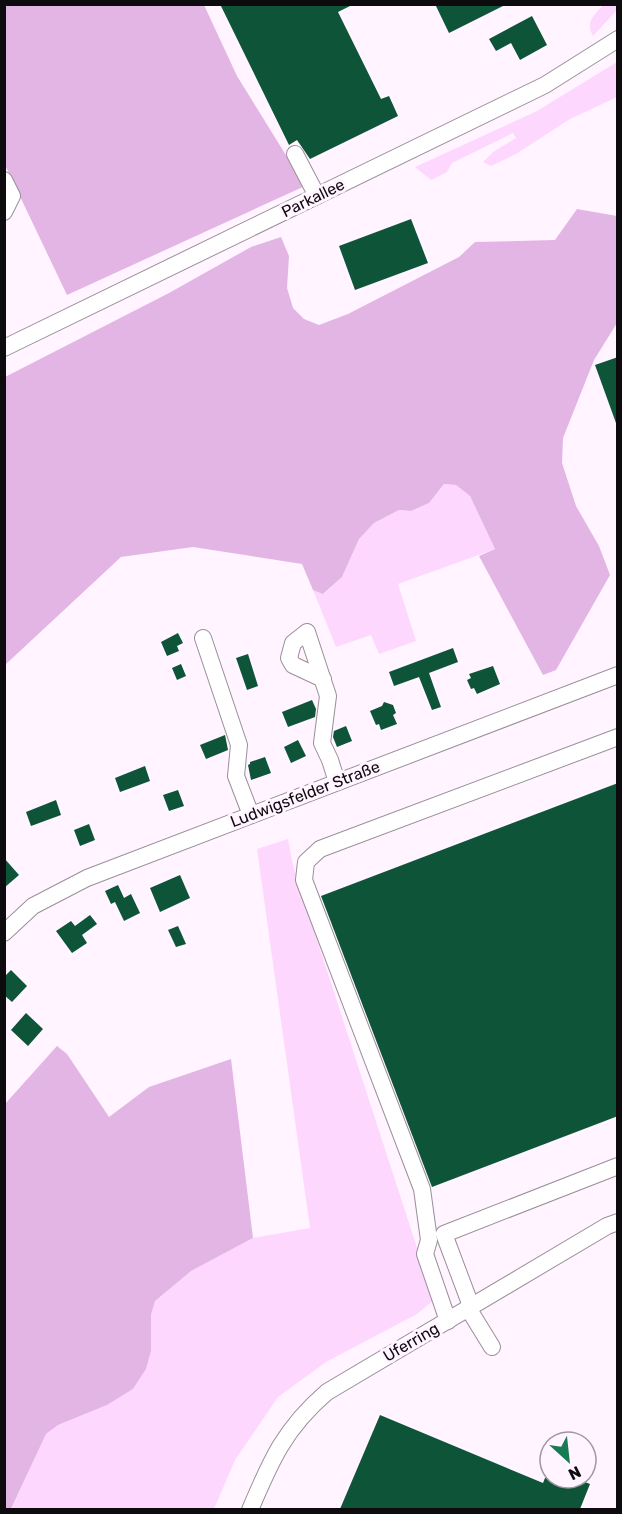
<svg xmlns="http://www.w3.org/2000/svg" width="622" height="1514" font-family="Rubik,sans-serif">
<rect width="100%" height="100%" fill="#fff4ff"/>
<g fill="#fed7ff">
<path d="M603,5H617V10L593,36C585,21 594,16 603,5Z"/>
<path d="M617,62V97L570,119L516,154L491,166L483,162L493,152L516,138L513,133L452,163L447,172L431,180L415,167L537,111Z"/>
<path d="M444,484L456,485L470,496L495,549L398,584L416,641L379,654L371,635L336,647L313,590L324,594L342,577L359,539L374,523L399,510L411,511L429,503Z"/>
<path d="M288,839L293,866L434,1300L417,1314L326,1362L278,1397L235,1460L214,1509L11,1510L46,1434L58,1425L107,1405L133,1389L146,1369L151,1351V1315L155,1301L191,1271L253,1238L310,1228L257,849Z"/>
</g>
<g fill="#e3b5e4">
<path d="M5,5H204L237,76L305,186L67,295L5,165Z"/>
<path d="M577,209L617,216V323L594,360L563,438L562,463L576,506L599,546L610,575L556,670L543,675L479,556L495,549L470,496L456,485L444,484L429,503L411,511L399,510L374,523L359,539L342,577L323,594L313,590L302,564L193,547L121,557L5,665V377L169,293L251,247L281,237L289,256L287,288L293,308L304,319L319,325L348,314L459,257L475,242L555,240Z"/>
<path d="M57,1046L67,1054L109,1117L149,1087L231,1059L253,1238L191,1271L155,1301L151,1315V1351L146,1369L133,1389L107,1405L58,1425L46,1434L11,1509H5V1104Z"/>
</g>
<g fill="#0d5438">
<path d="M220,4H354L338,12L381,99L389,96L398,116L310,159L297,140L289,145Z"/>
<path d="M435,4H507L449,33Z"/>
<path d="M532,16L547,45L520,60L511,43L496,51L489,39Z"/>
<path d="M411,219L428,263L355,290L339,246Z"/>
<path d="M618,357V423H616L595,365Z"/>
<path d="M178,633L183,643L177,646L179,651L167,656L161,642Z"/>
<path d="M453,648L458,662L429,673L441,707L432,710L419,677L394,686L389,672Z"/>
<path d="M248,654L258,686L247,690L236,658Z"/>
<path d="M181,664L186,676L177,680L172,668Z"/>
<path d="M493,666L500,684L477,694L474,688L471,689L467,680L471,678L469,674Z"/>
<path d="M312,700L316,709L315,717L288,727L282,712Z"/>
<path d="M384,702L393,705L396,713L393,715L397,724L381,730L379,724L376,725L370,711L382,706Z"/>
<path d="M346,726L352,741L337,747L333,737L334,731Z"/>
<path d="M225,735L228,750L206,759L200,745Z"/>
<path d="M298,740L306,756L291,763L284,747Z"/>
<path d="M265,757L271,773L251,780L248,765L250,764V762Z"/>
<path d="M145,766L150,781L120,792L115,778Z"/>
<path d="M618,783V1116L432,1187L321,896Z"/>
<path d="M178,790L184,806L169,811L163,795Z"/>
<path d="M56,800L61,815L31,826L26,812Z"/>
<path d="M89,824L95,840L80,846L74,830Z"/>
<path d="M4,858L19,875L4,888Z"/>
<path d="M180,875L190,898L160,912L150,888Z"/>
<path d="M118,885L124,898L131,894L140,913L124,921L115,902L111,904L105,891Z"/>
<path d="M90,915L97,924L82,935L87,943L72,953L56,931L71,921L75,926Z"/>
<path d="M178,926L186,944L176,947L168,930Z"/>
<path d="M11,970L27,986L12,1002L4,995V977Z"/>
<path d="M26,1013L43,1029L28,1046L11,1030Z"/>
<path d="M380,1415L543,1483L545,1478H575L590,1484L580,1509H340Z"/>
</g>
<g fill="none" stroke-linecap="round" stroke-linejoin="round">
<g stroke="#998f99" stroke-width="18">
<g id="minor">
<path d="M295,154L317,196"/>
<path d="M4,180L12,196L4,212"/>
<path d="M4,348L545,85L618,39"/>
<path d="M203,638L239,745L236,776L251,815"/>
<path d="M323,679L293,665L289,658L293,643L307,632L328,696L322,743L330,760L337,782"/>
<path d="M4,933L33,906L87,878L618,675"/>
<path d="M471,1306L444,1234L618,1166"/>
<path d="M468,1308L492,1347"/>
<path d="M448,1321L425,1254L429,1240L422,1189L304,880L306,862L320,849L618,737"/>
<path d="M250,1510C271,1460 285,1428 327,1392L607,1226L618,1222"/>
</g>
</g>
<use href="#minor" stroke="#fff" stroke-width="16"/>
</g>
<g text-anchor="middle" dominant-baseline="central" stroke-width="6" stroke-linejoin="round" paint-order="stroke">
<g font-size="16" fill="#0e0b0e" stroke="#fff4ff">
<text transform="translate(313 198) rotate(-26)">Parkallee</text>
<text transform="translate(305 794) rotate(-21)">Ludwigsfelder Straße</text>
<text transform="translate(411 1342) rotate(-30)">Uferring</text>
</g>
</g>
<rect width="622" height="1514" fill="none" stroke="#0e0b0e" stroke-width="12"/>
<g transform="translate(568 1460) rotate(153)"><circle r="28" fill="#fff4ff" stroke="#9f979f" stroke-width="1.5"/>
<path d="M0-4.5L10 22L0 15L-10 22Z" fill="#187b54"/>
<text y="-9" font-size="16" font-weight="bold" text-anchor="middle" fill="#0e0b0e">N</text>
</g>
</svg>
